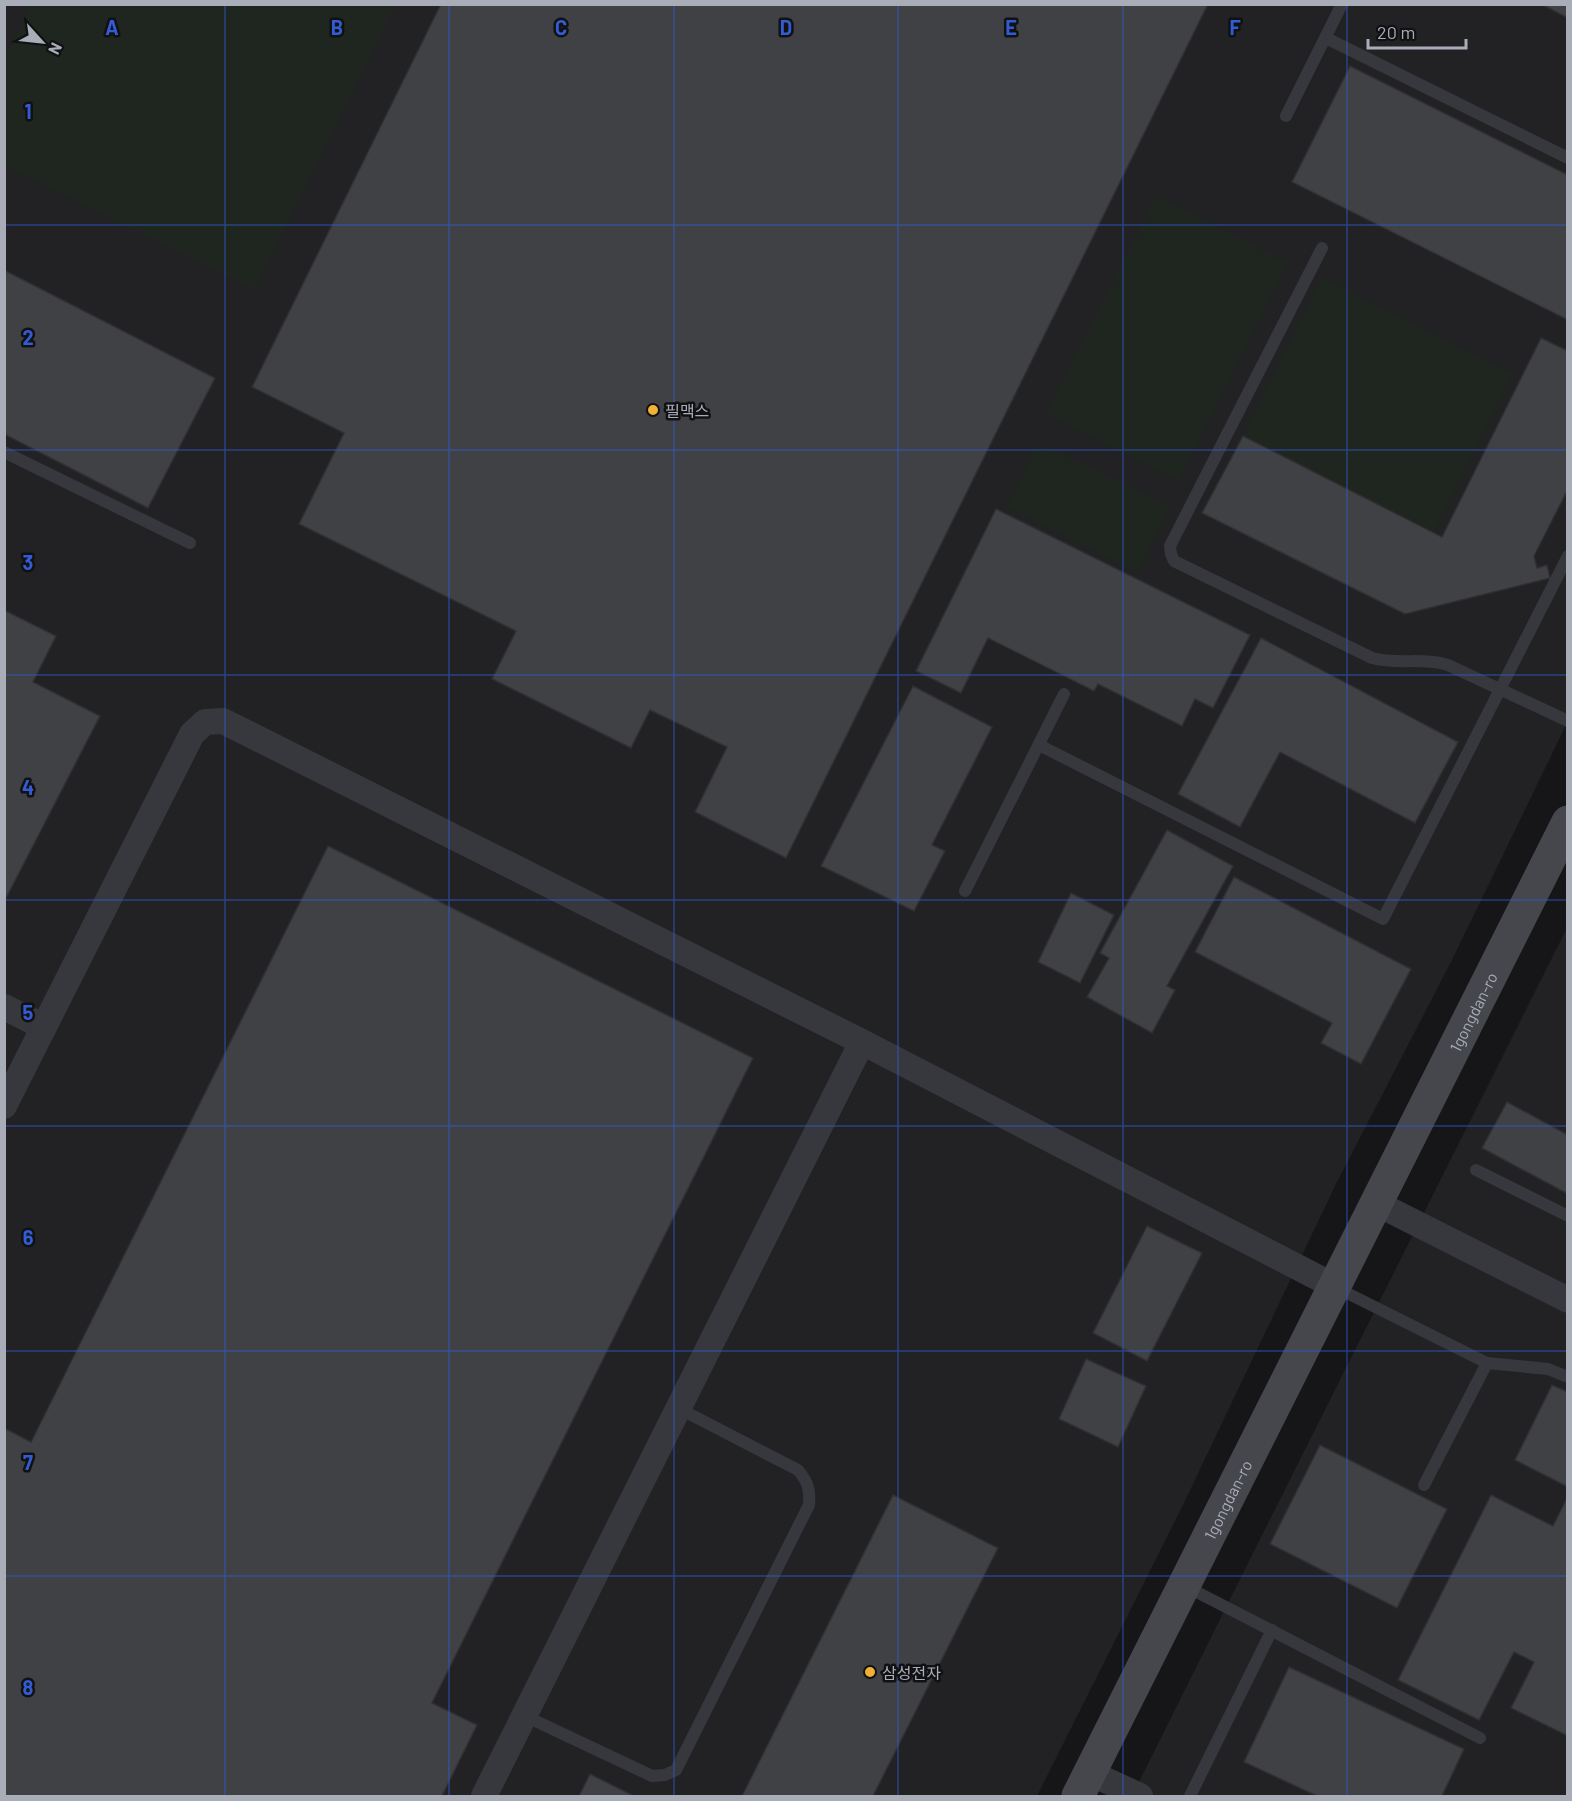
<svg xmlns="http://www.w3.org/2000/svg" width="1572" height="1801" font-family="Barlow,'Noto Sans KR',sans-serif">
<rect width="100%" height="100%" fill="#161618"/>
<g fill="#222225">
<path d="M5,5H1567V723L1453,958L1336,1184L1182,1507L1037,1796H5Z"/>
<path d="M1567,928V1796H1132L1251,1557Z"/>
</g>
<g fill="#1e261f">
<path d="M31,5V4L395,5L255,289L5,166V58Z"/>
<path d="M1157,196L1288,263L1178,481L1046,414Z"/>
<path d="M1322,278L1513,374L1434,532L1243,436Z"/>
<path d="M1038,442L1171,507L1138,573L1006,507Z"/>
</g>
<g fill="#404145" stroke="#303034" stroke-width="1.5">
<path d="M441,4H1208L786,858L695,812L727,747L650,710L631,748L492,679L516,631L299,524L344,433L252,387Z"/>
<path d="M1541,4H1568V18Z"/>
<path d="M1350,66L1568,175V320L1292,182Z"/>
<path d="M4,270L215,378L148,508L4,434Z"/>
<path d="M1541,338L1568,351V489L1534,556L1537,568L1547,565L1550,578L1405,614L1202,513L1243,436L1442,537Z"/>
<path d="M996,509L1250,635L1213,708L1195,699L1182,726L1098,684L1094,691L988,638L961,693L916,671Z"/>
<path d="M4,610L56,636L33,682L100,716L4,902Z"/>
<path d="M1261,638L1458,742L1415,823L1280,752L1240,827L1178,794Z"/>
<path d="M913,686L992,727L932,845L945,851L914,911L821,866Z"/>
<path d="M1167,830L1233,866L1167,986L1175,990L1152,1033L1087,997L1109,958L1100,953Z"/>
<path d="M328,846L753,1058L432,1703L477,1725L442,1796H4V1428L31,1442Z"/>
<path d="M1234,877L1411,969L1361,1064L1321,1043L1332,1023L1195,952Z"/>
<path d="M1071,893L1114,915L1080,983L1038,962Z"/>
<path d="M1507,1102L1568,1135V1194L1482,1148Z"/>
<path d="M1147,1226L1202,1253L1147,1361L1093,1333Z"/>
<path d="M1086,1359L1146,1386L1118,1447L1059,1419Z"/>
<path d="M1552,1385L1568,1392V1487L1515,1460Z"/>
<path d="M1320,1445L1447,1509L1397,1608L1270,1544Z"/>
<path d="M893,1495L998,1548L873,1796H742Z"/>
<path d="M1491,1495L1553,1526L1568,1496V1736L1511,1708L1534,1662L1514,1652L1479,1720L1398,1680Z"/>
<path d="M1289,1667L1464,1749L1442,1796H1317L1244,1762Z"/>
<path d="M590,1774L634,1796H579Z"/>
</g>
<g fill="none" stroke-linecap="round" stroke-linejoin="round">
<g stroke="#37383d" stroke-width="12">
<path d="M1326,38L1568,158"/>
<path d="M1286,116L1342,4"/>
<path d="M1322,248L1170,546L1171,554L1174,561L1372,658C1397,665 1423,657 1448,665L1568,721"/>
<path d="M4,452L190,543"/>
<path d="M1039,745L1383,919L1568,556"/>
<path d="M965,891L1064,694"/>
<path d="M1476,1170L1568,1216"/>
<path d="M1335,1287L1487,1363L1548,1369L1568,1377"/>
<path d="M1424,1485L1487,1363"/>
<path d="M1185,1586L1480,1738"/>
<path d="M525,1716L652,1776L665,1775L676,1770L809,1505C810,1489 808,1482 798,1470L678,1408"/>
<path d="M1190,1796L1272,1630"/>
</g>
<g stroke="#37383d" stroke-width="26">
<path d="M4,1007L44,1027"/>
<path d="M4,1106L192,734L205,722L223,721L862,1042L1334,1286"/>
<path d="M1376,1203L1568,1300"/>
<path d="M1090,1773L1140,1796"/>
<path d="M484,1796L862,1042"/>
</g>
<path stroke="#45474d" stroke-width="33" id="s1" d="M1078,1796L1568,822"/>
</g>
<path fill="none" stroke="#325cd3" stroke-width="1.5" stroke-opacity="0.55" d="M225,4V1796M449,4V1796M674,4V1796M898,4V1796M1123,4V1796M1347,4V1796M4,225H1568M4,450H1568M4,675H1568M4,900H1568M4,1126H1568M4,1351H1568M4,1576H1568"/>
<g fill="#f2b134" stroke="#111113" stroke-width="2">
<circle cx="653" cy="410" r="6"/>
<circle cx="870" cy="1672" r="6"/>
</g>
<g text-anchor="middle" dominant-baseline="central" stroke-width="5" stroke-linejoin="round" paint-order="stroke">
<g font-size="16" fill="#a8adb8" stroke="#111113" text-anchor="start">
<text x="665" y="410">필맥스</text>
<text x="882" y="1672">삼성전자</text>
</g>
<g font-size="16" fill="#a8adb8" stroke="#111113">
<text stroke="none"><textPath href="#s1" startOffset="878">1gongdan-ro</textPath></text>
<text stroke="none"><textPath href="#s1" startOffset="332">1gongdan-ro</textPath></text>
</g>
</g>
<g font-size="20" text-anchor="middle" font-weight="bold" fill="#325cd3" stroke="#111113" stroke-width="5" stroke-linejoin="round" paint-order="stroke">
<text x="112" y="35">A</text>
<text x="337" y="35">B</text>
<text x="561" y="35">C</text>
<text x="786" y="35">D</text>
<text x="1011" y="35">E</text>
<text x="1235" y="35">F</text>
<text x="28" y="119">1</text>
<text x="28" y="345">2</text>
<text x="28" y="570">3</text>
<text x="28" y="795">4</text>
<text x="28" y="1020">5</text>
<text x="28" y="1245">6</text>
<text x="28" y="1470">7</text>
<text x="28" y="1695">8</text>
</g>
<rect width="1572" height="1801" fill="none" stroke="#a8adb8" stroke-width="12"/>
<g transform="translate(42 42) rotate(117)" stroke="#111113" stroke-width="4.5" paint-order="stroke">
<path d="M0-4.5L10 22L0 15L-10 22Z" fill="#a8adb8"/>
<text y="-9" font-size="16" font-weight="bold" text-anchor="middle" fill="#a8adb8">N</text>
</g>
<path d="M1368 39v9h98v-9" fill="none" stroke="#a8adb8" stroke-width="3"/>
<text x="1377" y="39" font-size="18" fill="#a8adb8" stroke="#111113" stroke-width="4.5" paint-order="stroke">20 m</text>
</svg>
